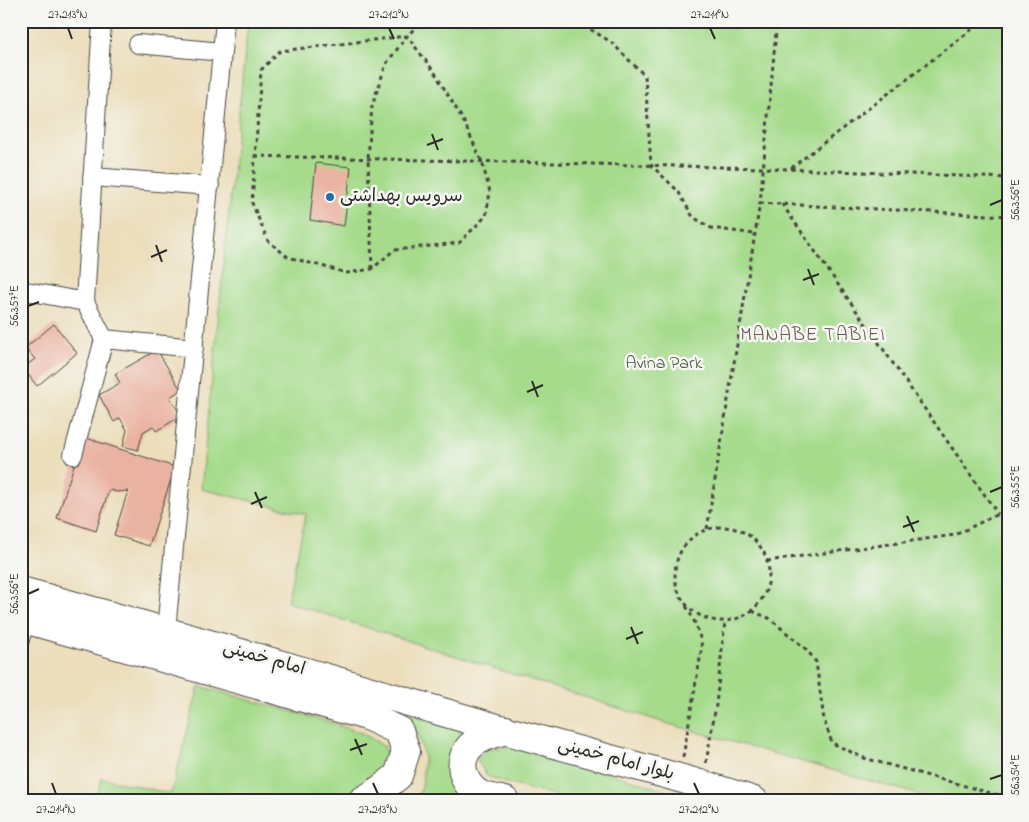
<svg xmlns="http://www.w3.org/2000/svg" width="1029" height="822" font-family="'Indie Flower','Playpen Sans Arabic',sans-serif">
<rect width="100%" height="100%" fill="#f6f6f2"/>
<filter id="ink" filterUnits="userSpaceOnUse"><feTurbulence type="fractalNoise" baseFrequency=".02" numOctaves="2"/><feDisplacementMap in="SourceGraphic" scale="10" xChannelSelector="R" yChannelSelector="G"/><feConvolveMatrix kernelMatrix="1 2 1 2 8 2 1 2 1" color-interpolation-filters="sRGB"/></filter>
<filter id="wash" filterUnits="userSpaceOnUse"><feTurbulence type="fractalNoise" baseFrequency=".0096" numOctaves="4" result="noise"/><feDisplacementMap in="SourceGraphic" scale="20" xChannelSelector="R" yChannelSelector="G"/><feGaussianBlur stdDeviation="1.12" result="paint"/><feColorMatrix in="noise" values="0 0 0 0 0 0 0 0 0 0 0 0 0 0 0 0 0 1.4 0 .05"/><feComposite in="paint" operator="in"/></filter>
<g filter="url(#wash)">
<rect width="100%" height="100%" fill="#ecdebb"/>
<g fill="#a5db8b" stroke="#68835b">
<path d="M248,21H1008V801H941L662,722L287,602L306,514L201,489Z"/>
<path d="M199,686L319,719L362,733L385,747L388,767L373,782L330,801H95L102,778L171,794Z"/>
<path d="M358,700L473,732L472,801H414L422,788L424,756L418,734L402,722Z"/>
<path d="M508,747L556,756L698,801H579L513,785L487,776L477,760L486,749Z"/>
</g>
<g id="blocks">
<g fill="#eab3a1">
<path d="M316,163L351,167L344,226L310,220Z"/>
<path d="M54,324L77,353L37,386L23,368L35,359L25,348Z"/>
<path d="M157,350L181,390L170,397L181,416L156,431L153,426L143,432L138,450L123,446L127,430L120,418L114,422L99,395L120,383L115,374Z"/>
<path d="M83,437L175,467L149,546L114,535L128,491L117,492L109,490L96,531L57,518Z"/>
</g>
</g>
</g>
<g filter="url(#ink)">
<use href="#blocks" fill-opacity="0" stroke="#484641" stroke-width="1"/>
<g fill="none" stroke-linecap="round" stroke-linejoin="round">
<g stroke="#484641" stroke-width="11">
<path id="service" d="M21,653L29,623"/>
</g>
<g stroke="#484641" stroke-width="20">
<g id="minor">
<path d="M138,44L222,52"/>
<path d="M92,177L210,186"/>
<path d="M21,290L85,302L102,21"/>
<path d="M85,302L104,339"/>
<path d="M73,455L104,339L194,348"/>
<path d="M166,630L225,21"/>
</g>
</g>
<g stroke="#484641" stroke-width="30">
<g id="primary">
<path d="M21,591C183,635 343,683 504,730C587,754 672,773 754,801"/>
<path d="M21,618L367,716L399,731L406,751L398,776L377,792L362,801"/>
<path d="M505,801C498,799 486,798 479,794C460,782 456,757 474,743C483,736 496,733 506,730"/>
</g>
</g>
<g stroke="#484641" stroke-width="3" stroke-dasharray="4 4" stroke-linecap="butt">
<path d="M577,21L611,42L645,76L651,165L678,191L693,217L711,228L755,234"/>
<path d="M255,156L763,168L1008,178"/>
<path d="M791,168L983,21"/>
<path d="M760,203L1008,216"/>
<path d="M782,204L998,514"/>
<path d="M372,269L368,159L372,106L386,64L407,36L435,73L463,120L482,162L490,192L486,216L459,243L394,250L372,269L347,273L288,257L268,241L252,203L261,70L280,51L407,36L422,21"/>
<circle cx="722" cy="574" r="47"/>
<path d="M707,529L760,203L777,21"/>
<path d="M767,561L955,535L1008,509"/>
<path d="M752,611L769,618L807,650L816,662L824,720L832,743L864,758L998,795H1008"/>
<path d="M683,757L702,647C699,631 694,619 686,606"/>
<path d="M706,763L716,705L725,621"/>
</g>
<use href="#service" stroke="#fff" stroke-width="9"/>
<use href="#minor" stroke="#fff" stroke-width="18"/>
<use href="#primary" stroke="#fff" stroke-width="28"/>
</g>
</g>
<path fill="none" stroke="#2b2b2b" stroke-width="2" d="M68,28L72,39M389,28L394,39M710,28L715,39M432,134L438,150M427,145L443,139M990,205L1002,200M156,245L162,262M151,257L167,250M808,269L814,285M803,280L819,274M28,306L39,302M532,381L538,397M527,392L543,385M255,492L262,508M990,492L1002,487M251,504L267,497M907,516L914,532M903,527L919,521M28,594L39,589M631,627L638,644M626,639L643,632M355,739L362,755M350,750L367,744M990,779L1002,775M52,783L56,794M373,783L378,794M694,783L699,794"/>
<circle fill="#1f6fb2" stroke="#f6f6f2" stroke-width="2" cx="330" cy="197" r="5"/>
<g text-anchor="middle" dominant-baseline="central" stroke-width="5" stroke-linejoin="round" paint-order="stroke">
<g font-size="18" fill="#2b2b2b" stroke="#f6f6f2" text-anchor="start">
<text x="340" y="197">سرویس بهداشتی</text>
</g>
<g font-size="18" fill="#4a5743" stroke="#f6f6f2">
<text x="664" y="364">Avina Park</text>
</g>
<g font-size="18" fill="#2b2b2b" stroke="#f6f6f2">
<text transform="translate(264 659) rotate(16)">امام خمینی</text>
<text transform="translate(616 760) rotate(15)">بلوار امام خمینی</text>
</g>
<g font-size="19" letter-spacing="1" fill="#6e5b54" stroke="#f6f6f2">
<text x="813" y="335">MANABE TABIEI</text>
</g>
</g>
<rect width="1029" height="822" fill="none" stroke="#f6f6f2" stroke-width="55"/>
<rect x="28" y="28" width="974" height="766" fill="none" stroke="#2b2b2b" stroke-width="2"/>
<g font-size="12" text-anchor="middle" fill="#2b2b2b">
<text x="68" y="18">27.213°N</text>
<text x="389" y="18">27.212°N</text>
<text x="710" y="18">27.211°N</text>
<text transform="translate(1015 200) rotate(-90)" y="4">56.356°E</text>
<text transform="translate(14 306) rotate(-90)" y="4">56.357°E</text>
<text transform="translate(1015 487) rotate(-90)" y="4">56.355°E</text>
<text transform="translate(14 594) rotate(-90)" y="4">56.356°E</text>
<text transform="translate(1015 775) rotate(-90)" y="4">56.354°E</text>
<text x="56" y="813">27.214°N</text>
<text x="378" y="813">27.213°N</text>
<text x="699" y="813">27.212°N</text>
</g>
</svg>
